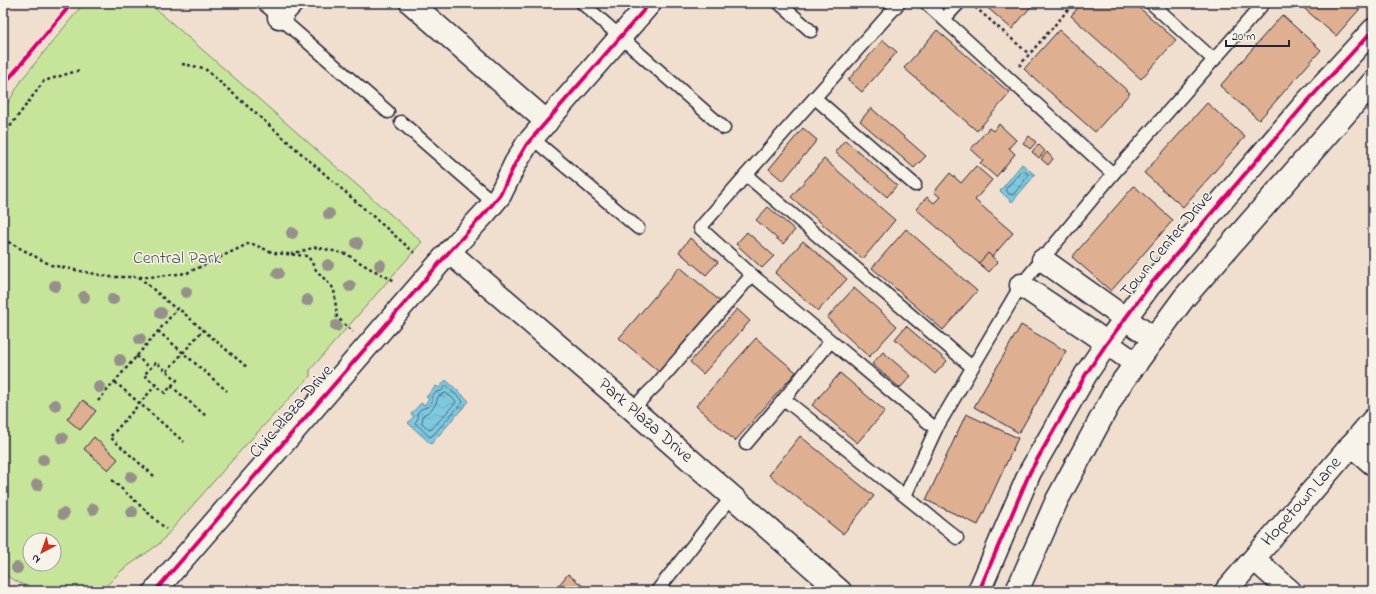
<svg xmlns="http://www.w3.org/2000/svg" width="1376" height="594" font-family="'Indie Flower',sans-serif">
<defs>
<pattern id="water-waves" width="16" height="10" patternUnits="userSpaceOnUse"><rect width="16" height="10" fill="#7fc9df"/><path d="M0 5q4-4 8 0t8 0" fill="none" stroke="#6dacc0"/></pattern>
</defs>
<rect width="100%" height="100%" fill="#f0dfce"/>
<filter id="ink" filterUnits="userSpaceOnUse"><feTurbulence type="fractalNoise" baseFrequency=".025" numOctaves="2"/><feDisplacementMap in="SourceGraphic" scale="8" xChannelSelector="R" yChannelSelector="G"/><feConvolveMatrix kernelMatrix="1 2 1 2 8 2 1 2 1" color-interpolation-filters="sRGB"/></filter>
<g filter="url(#ink)">
<path fill="#c7e49b" stroke="#74836b" fill-rule="evenodd" d="M84,3H149L422,242L310,370V376L242,449L159,544L121,571L101,591H35L3,574V111L23,78ZM30,540H54V564H30Z"/>
<g fill="url(#water-waves)" stroke="#5a869d">
<path d="M1022,164L1035,175L1012,202L1000,191Z"/>
<path d="M446,380L469,401L431,444L408,423L414,416L411,414L421,403L424,405L429,399L426,397L436,386L439,388Z"/>
</g>
<g fill="none" stroke-linecap="round" stroke-linejoin="round">
<g stroke="#47657d" stroke-width="1">
<path d="M1022,171H1024L1028,174V176L1013,195H1011L1007,192L1006,189Z"/>
<path d="M446,386L462,400L463,402L432,436L430,437L415,423L418,418L417,413L421,409L427,407L432,402V396L436,392L441,391Z"/>
<path d="M446,393L455,400L456,402L432,429L429,430L422,423L423,415C431,411 436,407 438,397Z"/>
</g>
</g>
<g fill="#deaf90" stroke="#22223b">
<path d="M982,3H1034L1012,29Z"/>
<path d="M1082,3H1134L1176,40L1141,79L1071,16Z"/>
<path d="M1298,3H1365L1336,36Z"/>
<path d="M1282,15L1321,50L1259,120L1220,86Z"/>
<path d="M937,30L1010,93L977,131L904,68Z"/>
<path d="M1059,30L1130,93L1095,132L1024,69Z"/>
<path d="M883,40L897,52L862,92L848,80Z"/>
<path d="M1207,103L1245,137L1183,207L1144,173Z"/>
<path d="M871,108L926,156L914,168L860,121Z"/>
<path d="M999,124L1016,140L1009,148L1015,154L996,177L980,163L983,160L971,149L989,128L993,131Z"/>
<path d="M803,128L817,140L783,181L769,169Z"/>
<path d="M1029,136L1036,142L1030,149L1023,143Z"/>
<path d="M845,140L897,185L887,197L835,152Z"/>
<path d="M1038,144L1045,151L1039,158L1032,152Z"/>
<path d="M1047,152L1053,159L1048,165L1041,159Z"/>
<path d="M824,159L895,220L863,259L791,197Z"/>
<path d="M976,166L992,180L975,200L1013,233L983,267L916,209L927,197L934,203L940,197L934,192L950,173L961,183Z"/>
<path d="M1134,186L1173,220L1111,291L1072,257Z"/>
<path d="M768,207L795,230L783,244L756,220Z"/>
<path d="M906,229L977,291L943,330L872,268Z"/>
<path d="M747,232L774,256L762,268L736,244Z"/>
<path d="M690,238L718,262L706,275L679,252Z"/>
<path d="M803,241L847,279L818,311L775,273Z"/>
<path d="M988,253L998,262L989,272L979,263Z"/>
<path d="M680,267L720,301L659,372L619,338Z"/>
<path d="M854,288L897,326L869,357L827,318Z"/>
<path d="M737,309L750,321L703,374L690,362Z"/>
<path d="M1021,325L1066,351L1019,433L974,407Z"/>
<path d="M906,326L947,361L935,374L895,339Z"/>
<path d="M756,338L796,372L735,441L696,406Z"/>
<path d="M883,352L911,376L900,388L872,364Z"/>
<path d="M840,373L885,411L857,443L812,405Z"/>
<path d="M83,400L96,411L80,430L67,419Z"/>
<path d="M966,414L1018,438L978,525L926,500Z"/>
<path d="M800,436L874,496L843,534L769,475Z"/>
<path d="M94,437L118,459L108,470L84,449Z"/>
<path d="M568,574L589,591H564L558,586Z"/>
</g>
<g fill="none" stroke-linecap="round" stroke-linejoin="round">
<g stroke="#22223b" stroke-width="15">
<g id="service">
<path d="M263,3L388,112"/>
<path d="M582,3L724,128"/>
<path d="M779,3L811,31"/>
<path d="M899,3L746,175L972,367"/>
<path d="M926,3L1113,174L1263,4"/>
<path d="M1151,3L1214,60"/>
<path d="M944,19L959,3"/>
<path d="M815,98L915,185"/>
<path d="M401,122L494,203"/>
<path d="M532,138L638,228"/>
<path d="M752,275L936,429L1021,285L1113,174"/>
<path d="M830,342L784,399L957,538"/>
<path d="M632,409L657,384L752,275L700,228L746,175"/>
<path d="M746,444L784,399"/>
<path d="M905,496L936,429"/>
<path d="M657,591L716,516L732,497"/>
</g>
</g>
<g stroke="#22223b" stroke-width="25">
<g id="minor">
<path d="M411,3L547,122"/>
<path d="M279,17L292,3"/>
<path d="M449,252L632,409L840,591"/>
<path d="M1043,260L1154,339"/>
<path d="M1021,285L1093,333L1136,364"/>
<path d="M1351,445L1373,464"/>
<path d="M1254,559L1290,591"/>
<path d="M155,591L449,252L486,212L500,195L515,164L527,144L650,3"/>
<path d="M1226,591L1373,420"/>
</g>
</g>
<g stroke="#22223b" stroke-width="25">
<g id="tertiary">
<path d="M979,591L1030,472L1086,374L1107,343L1150,285L1304,105L1373,30"/>
<path d="M1017,591L1057,500L1117,389L1184,298L1373,82"/>
</g>
</g>
<g stroke="#22223b" stroke-width="2.5" stroke-dasharray="3 3" stroke-linecap="butt">
<path d="M975,7L1029,54"/>
<path d="M1368,8L1373,3"/>
<path d="M182,64L204,68L417,255"/>
<path d="M1019,66L1074,3"/>
<path d="M3,136L44,81L80,70"/>
<path d="M3,239L51,265L110,277H150L187,273L250,243L274,253L308,256L316,270L334,289L337,317L353,332"/>
<path d="M291,254L316,247L346,254L369,268L395,281"/>
<path d="M139,277L177,310"/>
<path d="M158,331L227,391"/>
<path d="M136,356L150,368"/>
<path d="M167,371L203,330L248,368"/>
<path d="M115,382L184,442"/>
<path d="M171,386L206,416"/>
<path d="M98,401L178,308L203,330"/>
<path d="M154,476L110,437L156,385L165,393L177,380L156,362L144,375L156,385"/>
<path d="M112,480L166,529"/>
</g>
<use href="#service" stroke="#f7f3e8" stroke-width="12"/>
<use href="#minor" stroke="#f7f3e8" stroke-width="22"/>
<use href="#tertiary" stroke="#f7f3e8" stroke-width="22"/>
<g stroke="#f7f3e8" stroke-width="6">
<g id="cycleway">
<path d="M3,88L11,76L72,3"/>
<path d="M155,591L449,252L486,212L500,195L515,164L527,144L650,3"/>
<path d="M979,591L1030,472L1086,374L1107,343L1150,285L1304,105L1373,30"/>
</g>
</g>
<use href="#cycleway" stroke="#d6006c" stroke-width="4"/>
</g>
<g fill="#95918a">
<circle cx="329" cy="214" r="6"/>
<circle cx="292" cy="233" r="6"/>
<circle cx="357" cy="243" r="6"/>
<circle cx="328" cy="265" r="6"/>
<circle cx="380" cy="265" r="6"/>
<circle cx="278" cy="273" r="6"/>
<circle cx="55" cy="286" r="6"/>
<circle cx="350" cy="286" r="6"/>
<circle cx="186" cy="292" r="6"/>
<circle cx="84" cy="297" r="6"/>
<circle cx="113" cy="299" r="6"/>
<circle cx="307" cy="300" r="6"/>
<circle cx="161" cy="313" r="6"/>
<circle cx="336" cy="326" r="6"/>
<circle cx="140" cy="339" r="6"/>
<circle cx="120" cy="360" r="6"/>
<circle cx="99" cy="387" r="6"/>
<circle cx="55" cy="405" r="6"/>
<circle cx="62" cy="438" r="6"/>
<circle cx="43" cy="460" r="6"/>
<circle cx="131" cy="477" r="6"/>
<circle cx="37" cy="485" r="6"/>
<circle cx="93" cy="509" r="6"/>
<circle cx="132" cy="512" r="6"/>
<circle cx="63" cy="514" r="6"/>
<circle cx="17" cy="568" r="6"/>
</g>
</g>
<g text-anchor="middle" dominant-baseline="central" stroke-width="3" stroke-linejoin="round" paint-order="stroke">
<g font-size="18" fill="#22223b" stroke="#f7f3e8">
<text transform="translate(1167 245) rotate(-50)">Town Center Drive</text>
<text transform="translate(292 412) rotate(-49)">Civic Plaza Drive</text>
<text transform="translate(645 421) rotate(41)">Park Plaza Drive</text>
<text transform="translate(1302 502) rotate(-49)">Hopetown Lane</text>
</g>
<g font-size="18" fill="#4b5253" stroke="#f7f3e8">
<text x="177" y="259">Central Park</text>
</g>
</g>
<rect width="1376" height="594" fill="none" stroke="#f7f3e8" stroke-width="16"/>
<rect x="8" y="8" width="1360" height="578" fill="none" stroke="#22223b" stroke-width="1.5" filter="url(#ink)"/>
<g transform="translate(42 552) rotate(221)"><circle r="19" fill="#f7f3e8" stroke="#a29fa3"/>
<path d="M0-3L7 15L0 10L-7 15Z" fill="#c8321e"/>
<text y="-6" font-size="11" font-weight="bold" text-anchor="middle" fill="#22223b">N</text>
</g>
<path d="M1226 40v6h63v-6" fill="none" stroke="#22223b" stroke-width="2"/>
<text x="1232" y="40" font-size="12" fill="#22223b" stroke="#f7f3e8" stroke-width="3" paint-order="stroke">20 m</text>
</svg>
